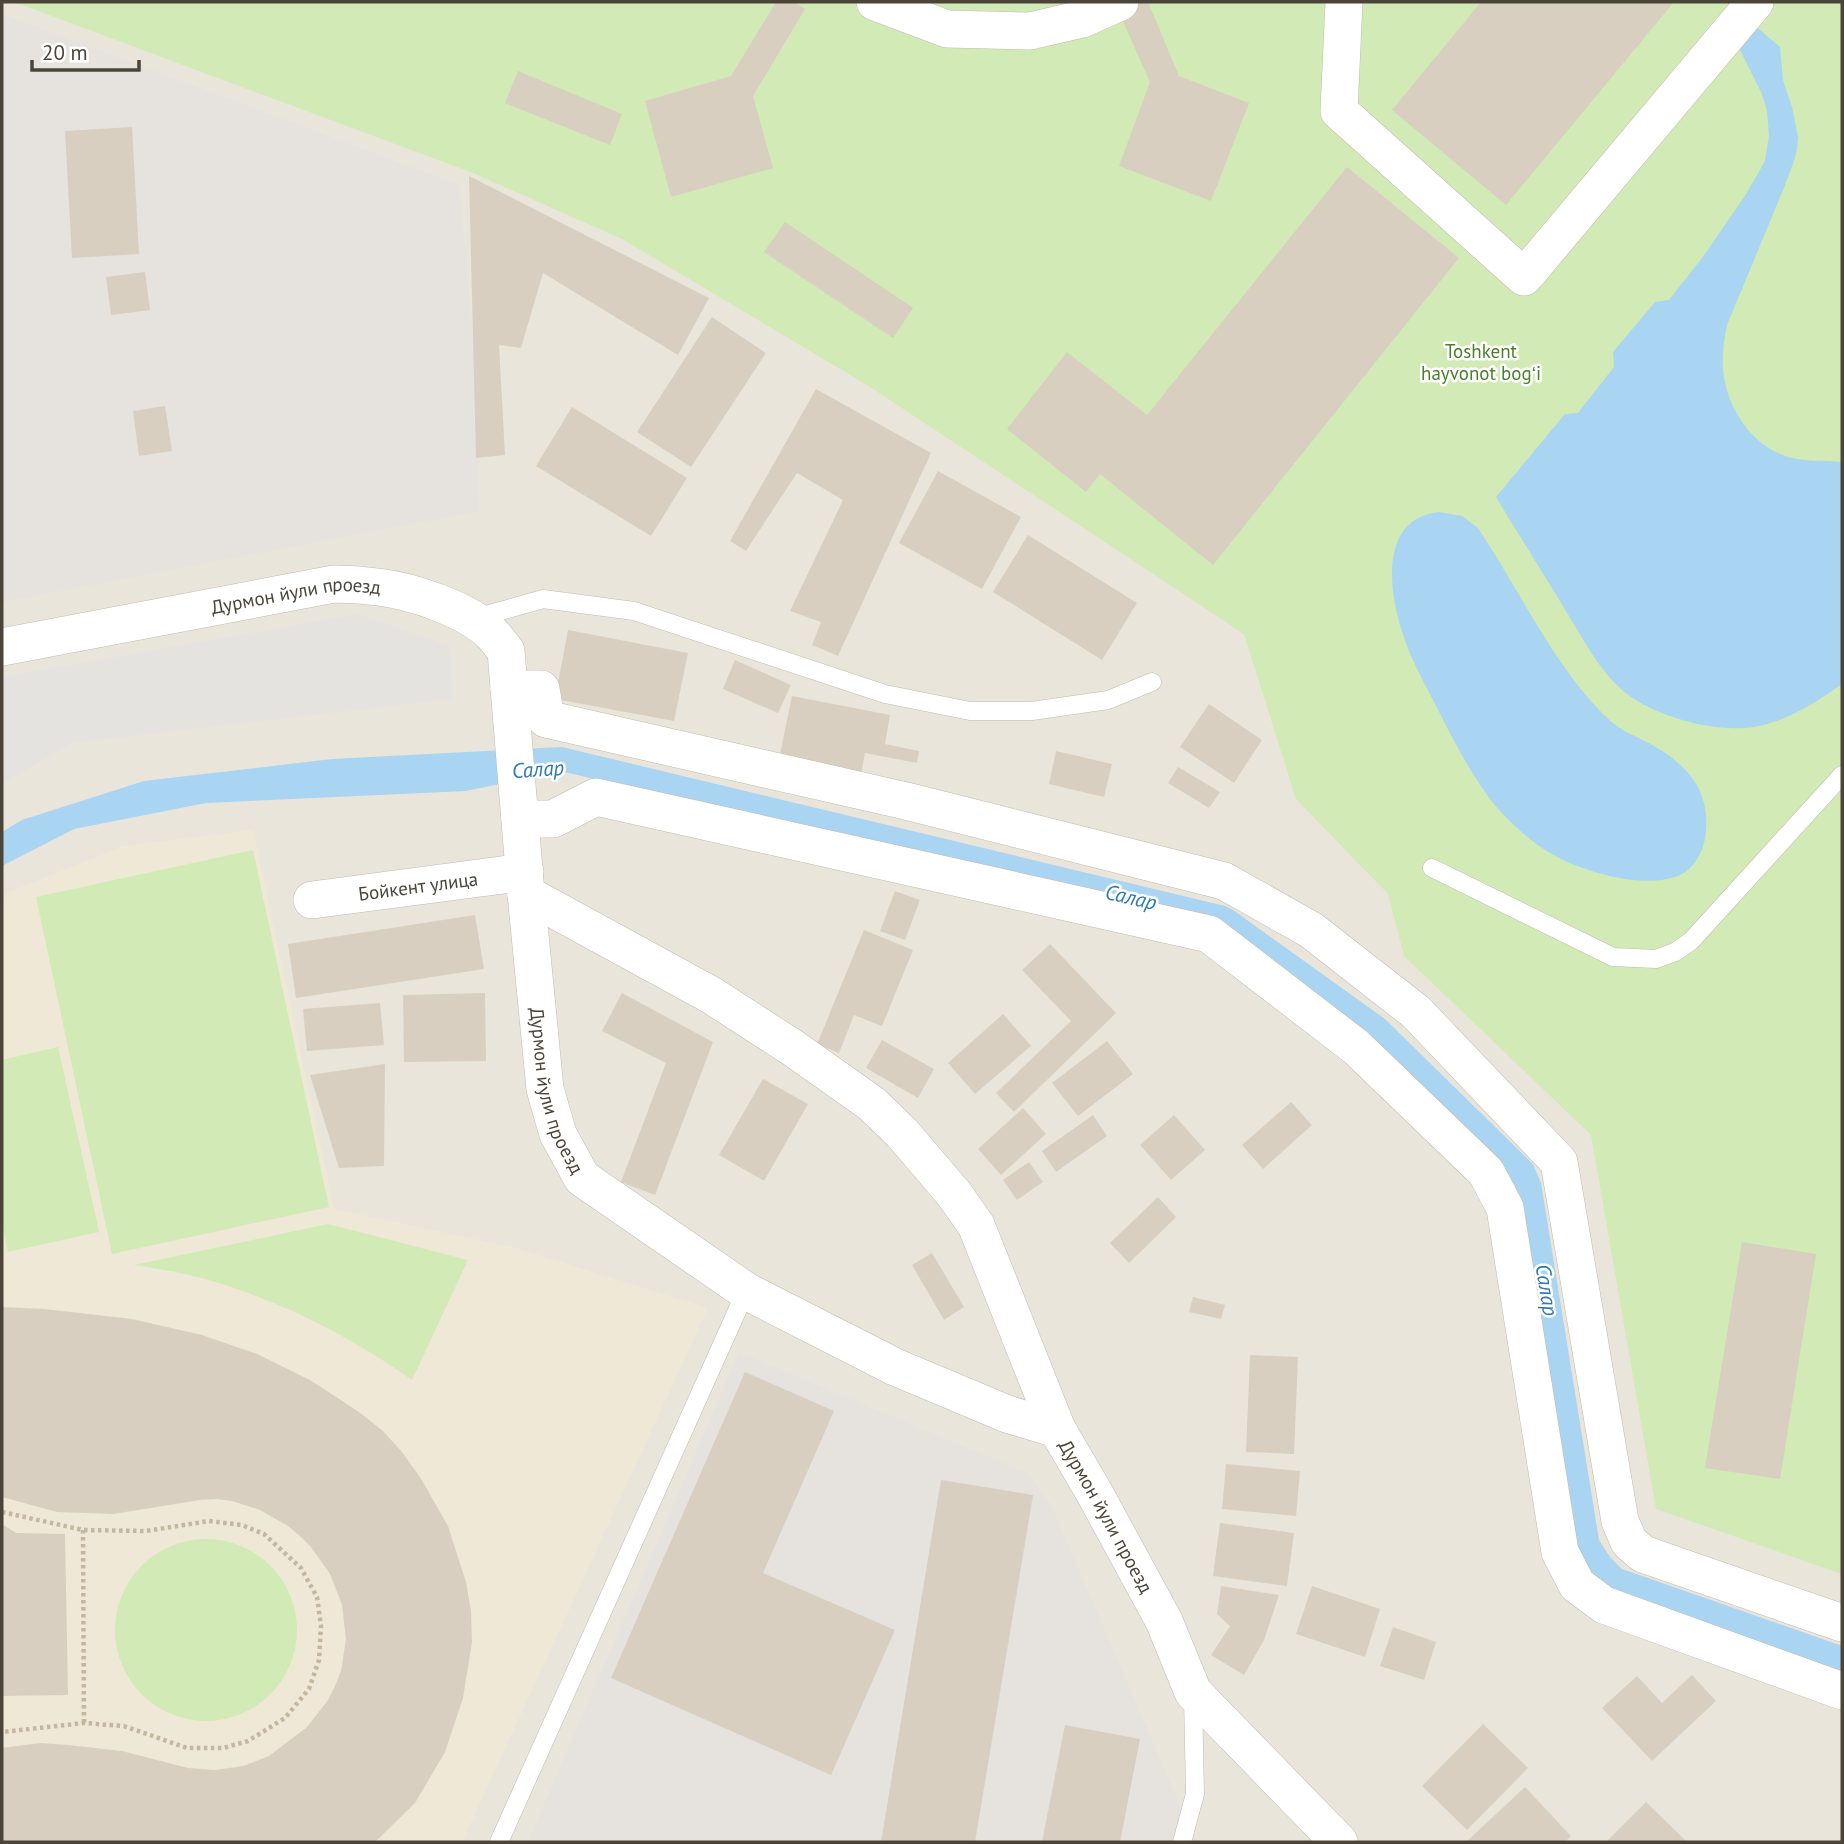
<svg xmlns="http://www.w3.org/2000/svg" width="1844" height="1844" font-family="'PT Sans',sans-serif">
<rect width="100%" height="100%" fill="#f6f3ec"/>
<rect fill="#eae5da" x="2" y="2" width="1840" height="1840"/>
<g fill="#e6e2dd">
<path d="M2,14L459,185L476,368L479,511L2,602Z"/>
<path d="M739,1352L1027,1473L1050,1503L1196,1842H528Z"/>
</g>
<path fill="#efe8d6" d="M253,830L334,1209L516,1248L708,1308L462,1842H2V899L7,893L124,846Z"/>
<g fill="#d2eab5">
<path d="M14,2H1842V1574L1656,1509L1591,1135L1404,956L1388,894L1296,799L1244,634L867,385L622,239L473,173Z"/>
<path d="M253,850L329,1207L112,1254L36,897Z"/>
<path d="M58,1047L99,1232L8,1252L2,1222V1060Z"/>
<path d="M328,1224L468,1260L412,1380C350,1336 283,1302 209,1280C185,1273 159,1269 134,1265Z"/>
<circle cx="206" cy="1630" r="91"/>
</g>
<path fill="#e5e3e0" d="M358,614L450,646L452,699L72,743L2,784V677Z"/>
<g fill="#a9d4f2">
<path d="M1753,24L1780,47L1783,80L1792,107L1798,137L1797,149L1794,161L1783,190L1727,325C1724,340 1722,353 1723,369C1726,406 1750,445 1788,457C1804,462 1825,460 1842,462V684C1818,701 1795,716 1767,724C1726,737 1653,718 1621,689C1599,669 1584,641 1569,616C1545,576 1520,537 1496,497L1565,414L1578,413L1614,367L1613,352L1655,302L1669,300L1702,258L1745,196L1765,161L1769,135L1767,111L1762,94L1736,42Z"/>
<path d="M1439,512L1462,516L1478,528C1516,585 1545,648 1590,700C1598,709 1607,719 1617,726C1625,732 1635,736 1645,741C1666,752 1688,767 1699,789C1710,812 1710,849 1690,868C1675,883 1645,882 1625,879C1587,872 1554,860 1525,835C1510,822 1496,808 1485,792C1465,764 1449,731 1433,700C1421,677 1408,653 1401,628C1388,586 1381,518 1439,512Z"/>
<path d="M562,747L1225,906L1233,910L1385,1019L1533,1164L1541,1183L1599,1540L1610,1557L1622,1569L1842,1646V1672L1598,1585L1575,1550L1517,1190L1509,1175L1375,1044L1216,924L560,771L466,791L206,803L74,829L2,866V832L22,820L144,781L332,759Z"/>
</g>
<g fill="#d8cfc1">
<path d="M776,2H794L805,9L753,96L773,168L671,197L645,101L731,76Z"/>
<path d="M1129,2H1148L1179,76L1249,103L1211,201L1119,166L1150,82L1117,8Z"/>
<path d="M1481,2H1674L1506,205L1392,110Z"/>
<path d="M518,71L622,114L610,145L505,103Z"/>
<path d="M132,127L139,254L72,258L65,131Z"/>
<path d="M1347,167L1459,258L1213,565L1100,474L1086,492L1007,429L1067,352L1147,415Z"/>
<path d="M469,176L709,298L678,355L543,273L521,348L499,345L505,455L476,458Z"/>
<path d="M785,222L913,308L893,338L764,252Z"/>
<path d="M145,272L150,310L111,315L106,277Z"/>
<path d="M712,317L766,353L691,467L637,432Z"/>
<path d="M816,389L931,453L838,656L812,645L821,622L790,611L843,500L797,473L746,551L730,541Z"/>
<path d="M165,406L172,451L139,456L133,411Z"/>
<path d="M572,407L687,478L651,536L536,466Z"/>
<path d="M938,471L1021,517L982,589L899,543Z"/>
<path d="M1028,535L1137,603L1102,660L993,592Z"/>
<path d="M568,630L688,653L674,721L555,699Z"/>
<path d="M735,660L791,685L778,713L723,689Z"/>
<path d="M792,696L890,715L885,744L919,751L917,763L865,753L861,774L779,759Z"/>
<path d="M1209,704L1262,740L1234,783L1180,747Z"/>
<path d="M1056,751L1112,764L1104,797L1049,784Z"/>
<path d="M1178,767L1220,792L1209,808L1168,783Z"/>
<path d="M895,891L920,900L905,940L880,931Z"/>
<path d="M475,915L484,969L296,998L288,944Z"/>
<path d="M864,930L913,950L882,1026L854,1015L839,1053L817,1044Z"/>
<path d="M1050,944L1116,1013L1014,1112L996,1093L1071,1021L1022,970Z"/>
<path d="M485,993L486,1061L404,1062L403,995Z"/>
<path d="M622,993L713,1042L655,1195L621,1182L666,1063L602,1031Z"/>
<path d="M380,1003L384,1045L307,1051L303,1009Z"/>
<path d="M1003,1014L1031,1046L975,1094L948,1063Z"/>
<path d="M882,1040L934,1069L918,1098L866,1068Z"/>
<path d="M1107,1041L1133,1074L1078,1116L1052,1083Z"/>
<path d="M385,1064L384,1166L339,1168L310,1075Z"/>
<path d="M763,1079L808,1104L764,1181L719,1155Z"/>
<path d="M1291,1102L1312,1125L1263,1169L1242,1145Z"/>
<path d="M1023,1108L1046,1134L1001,1175L978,1149Z"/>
<path d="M1093,1115L1107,1136L1056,1172L1042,1151Z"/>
<path d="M1174,1115L1205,1150L1171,1180L1140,1145Z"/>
<path d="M1029,1162L1043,1182L1017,1200L1003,1180Z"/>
<path d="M1158,1197L1176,1217L1129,1263L1110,1243Z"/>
<path d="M1742,1242L1816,1254L1780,1479L1705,1468Z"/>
<path d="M932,1253L964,1307L944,1320L912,1265Z"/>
<path d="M1193,1297L1225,1305L1221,1319L1189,1312Z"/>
<path d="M2,1307L44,1309L132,1319L202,1335L257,1354L310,1380L359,1412L383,1431L402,1452L420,1477L448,1526L466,1582L471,1611L472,1642L463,1698L445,1752L415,1803L375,1842H2V1748L41,1743L68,1745L122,1751L188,1768L215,1770L243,1766L269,1756L307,1727L328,1700L335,1686L341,1671L346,1639L342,1605L330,1574L311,1547L300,1536L288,1526L260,1510L232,1501L216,1499L200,1500L113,1514L57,1512L2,1497Z"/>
<path d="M1250,1355L1298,1357L1294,1454L1246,1452Z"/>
<path d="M745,1372L834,1411L763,1573L895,1630L831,1775L611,1678Z"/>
<path d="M1226,1464L1300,1471L1296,1516L1222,1509Z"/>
<path d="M941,1480L1033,1495L975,1842H881Z"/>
<path d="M1220,1523L1294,1533L1287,1586L1213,1576Z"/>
<path d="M2,1524L16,1533L65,1534L68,1695L2,1696Z"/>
<path d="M1221,1586L1279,1595L1264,1640L1244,1675L1211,1655L1230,1626L1217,1614Z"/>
<path d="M1312,1586L1380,1609L1365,1657L1296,1634Z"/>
<path d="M1393,1627L1436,1642L1424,1680L1380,1666Z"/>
<path d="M1692,1675L1716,1701L1652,1761L1602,1708L1637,1676L1662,1703Z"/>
<path d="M1483,1724L1528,1768L1467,1830L1422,1786Z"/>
<path d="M1065,1725L1140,1739L1120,1842H1042Z"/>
<path d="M1525,1787L1571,1836L1565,1842H1466Z"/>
<path d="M1646,1802L1687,1842H1606Z"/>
</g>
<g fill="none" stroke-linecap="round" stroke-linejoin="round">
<g stroke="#c2bbae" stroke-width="19">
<g id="lane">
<path d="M472,619L543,599L634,611L885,694L970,711H1032L1108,700L1152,682"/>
<path d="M1432,868L1613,957L1656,959L1675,952L1691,941L1842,775"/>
<path d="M499,1842L746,1291"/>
<path d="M1182,1842L1195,1794L1193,1696"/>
</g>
</g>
<g stroke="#c2bbae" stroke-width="38">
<g id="street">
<path d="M875,2L947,29L1030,31L1082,19L1120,2"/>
<path d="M1344,2L1339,111L1524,277L1755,2"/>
<path id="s1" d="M2,647L334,584C349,584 363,585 378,587C412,591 467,609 492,634C497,639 501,645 506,651L526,894L545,1089L558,1134L582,1178L746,1291L895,1367L1007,1414L1057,1429L1095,1494L1164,1621L1193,1692L1339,1842"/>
<path d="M509,689H541L546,719L906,801L1224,881L1311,930L1416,1012L1559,1162L1620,1521L1629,1542L1643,1554L1842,1623"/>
<path d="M520,819H553L596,797L1209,934L1356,1047L1486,1172L1505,1208L1560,1552L1577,1585L1604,1605L1842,1691"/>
<path d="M526,894L711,995L793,1048L872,1104L902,1133L954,1194L976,1225L1057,1429"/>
<path id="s2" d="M312,900L525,872"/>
</g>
</g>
<g stroke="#c4b79f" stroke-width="4.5" stroke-dasharray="3.5 3.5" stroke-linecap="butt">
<path d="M2,1512L83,1530L146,1531L209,1521L242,1525L264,1534L301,1568L317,1597L321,1626L319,1660L309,1689L285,1718L248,1741L223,1748H187L124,1726L84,1723L2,1732"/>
<path d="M83,1530L84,1723"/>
</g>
<use href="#lane" stroke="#fff" stroke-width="18"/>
<use href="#street" stroke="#fff" stroke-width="37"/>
</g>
<g text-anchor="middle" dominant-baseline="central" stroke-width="5" stroke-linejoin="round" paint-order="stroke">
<g font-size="19" fill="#4a7f2a" stroke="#fff">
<text x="1481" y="351">Toshkent<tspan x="1481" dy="22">hayvonot bogʻi</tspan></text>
</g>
<g font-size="19" fill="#4b4439" stroke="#fff">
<text stroke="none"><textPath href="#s1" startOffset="299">Дурмон йули проезд</textPath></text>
<text stroke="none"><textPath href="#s2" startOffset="107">Бойкент улица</textPath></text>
<text stroke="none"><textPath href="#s1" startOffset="973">Дурмон йули проезд</textPath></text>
<text stroke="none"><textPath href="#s1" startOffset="1706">Дурмон йули проезд</textPath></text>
</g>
<g font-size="21" font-style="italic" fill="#2e7ab2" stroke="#fff">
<text transform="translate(538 769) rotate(-4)">Салар</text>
<text transform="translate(1131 897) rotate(13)">Салар</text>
<text transform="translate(1547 1290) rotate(81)">Салар</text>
</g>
</g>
<rect width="1844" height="1844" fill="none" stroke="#4b4439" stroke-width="7"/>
<path d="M32 60v10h107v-10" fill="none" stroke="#4b4439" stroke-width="3.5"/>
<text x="42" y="60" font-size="21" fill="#4b4439" stroke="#ffffff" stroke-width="5" paint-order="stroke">20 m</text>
</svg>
